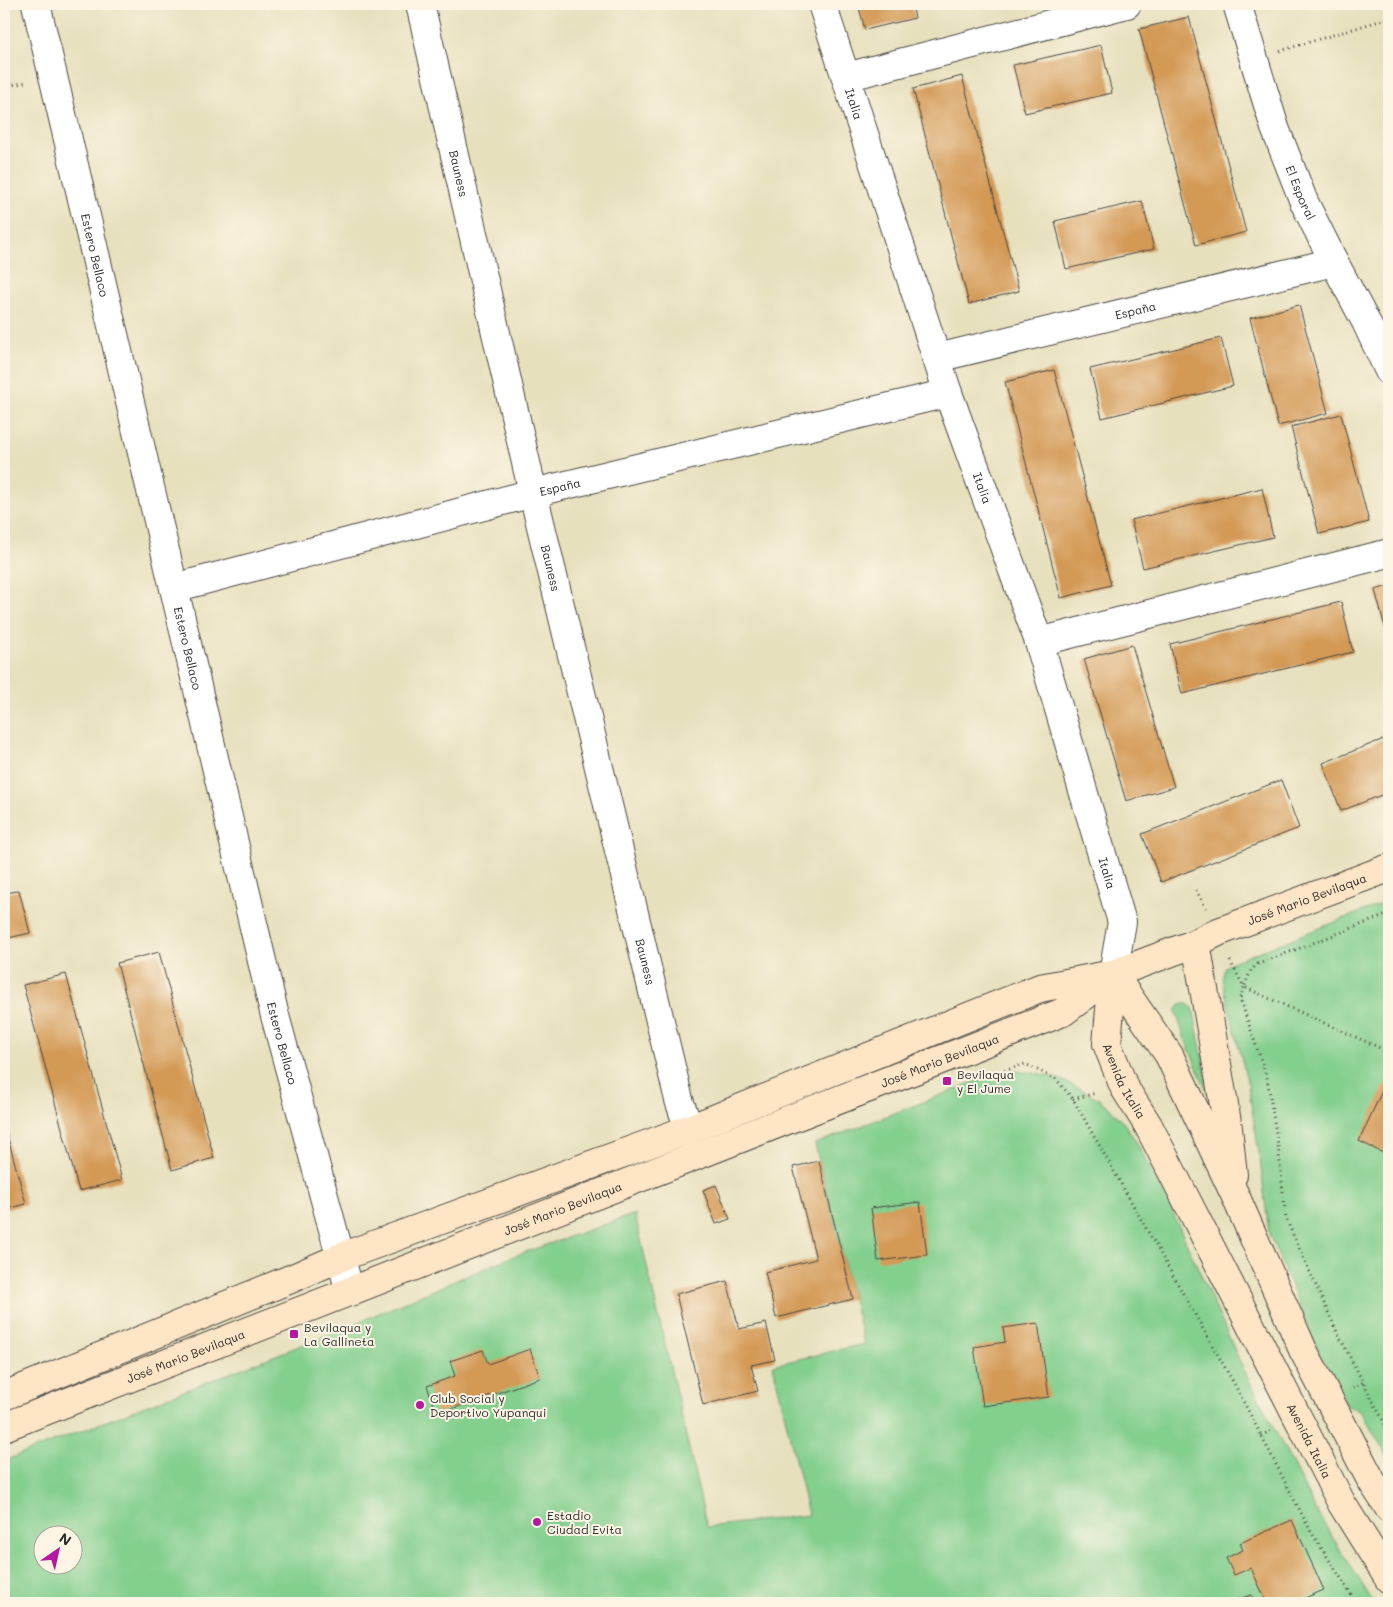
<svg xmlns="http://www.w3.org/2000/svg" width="1393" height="1607" font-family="Mali,sans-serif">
<rect width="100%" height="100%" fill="#fcf5e5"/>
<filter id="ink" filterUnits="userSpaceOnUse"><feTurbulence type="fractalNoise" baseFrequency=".02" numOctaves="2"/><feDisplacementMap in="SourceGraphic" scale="10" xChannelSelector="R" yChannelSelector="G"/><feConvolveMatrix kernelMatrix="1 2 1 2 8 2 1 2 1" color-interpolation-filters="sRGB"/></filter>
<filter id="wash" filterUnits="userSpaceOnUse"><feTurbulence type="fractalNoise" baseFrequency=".0096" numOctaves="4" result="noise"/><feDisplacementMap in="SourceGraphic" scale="20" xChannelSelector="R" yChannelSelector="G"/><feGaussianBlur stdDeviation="1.12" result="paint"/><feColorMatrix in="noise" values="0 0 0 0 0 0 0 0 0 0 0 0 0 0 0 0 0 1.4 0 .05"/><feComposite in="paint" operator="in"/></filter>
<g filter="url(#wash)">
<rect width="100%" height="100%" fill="#e7e0bd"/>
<g fill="#83cf8e" stroke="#577d5c" fill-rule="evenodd">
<path d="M1389,901V1459L1360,1410L1347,1406L1319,1352L1269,1234L1260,1159L1248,1085L1222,979L1225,967L1230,963Z"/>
<path d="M1180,1004H1187L1193,1008L1211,1100L1184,1037L1176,1011Z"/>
<path d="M1018,1071L1041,1074L1062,1080L1096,1097L1111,1109L1123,1122L1137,1143L1168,1202L1241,1364L1319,1516L1374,1603H12L4,1586V1461L330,1334L511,1257L635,1214L707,1527L808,1515L773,1365L864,1344L815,1144L995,1074ZM42,1534H72V1564H42Z"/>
</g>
<g id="blocks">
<g fill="#d39955">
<path d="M858,4H912L915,18L865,30Z"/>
<path d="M1189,17L1246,232L1196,245L1139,29Z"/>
<path d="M1101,45L1112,93L1025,113L1013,65Z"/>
<path d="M962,76L1019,291L969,304L913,89Z"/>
<path d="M1142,201L1154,249L1066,269L1055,221Z"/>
<path d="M1299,305L1328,413L1278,426L1250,318Z"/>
<path d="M1221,338L1233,386L1102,418L1090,369Z"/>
<path d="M1054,370L1111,585L1061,598L1005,382Z"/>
<path d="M1341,414L1369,522L1319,534L1291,427Z"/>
<path d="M1262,488L1273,537L1143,568L1131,520Z"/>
<path d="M1389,586V642L1375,590Z"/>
<path d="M1341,602L1353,652L1182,694L1170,644Z"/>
<path d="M1132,645L1174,787L1126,801L1084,659Z"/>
<path d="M1389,737V792L1341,811L1323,763Z"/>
<path d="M1281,780L1299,828L1161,882L1142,834Z"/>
<path d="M4,820L9,839L4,840Z"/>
<path d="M19,890L30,933L4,939V894Z"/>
<path d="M159,952L214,1158L172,1170L117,963Z"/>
<path d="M66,974L122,1180L79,1191L23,985Z"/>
<path d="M1389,1076V1156L1359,1141Z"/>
<path d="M4,1124L26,1204L4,1210Z"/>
<path d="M819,1161L853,1299L776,1318L765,1272L816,1259L793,1167Z"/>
<path d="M716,1185L730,1219L716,1224L703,1190Z"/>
<path d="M920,1202L927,1255L878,1261L871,1208Z"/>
<path d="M727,1281L739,1329L766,1323L775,1360L751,1365L758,1391L703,1405L676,1294Z"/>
<path d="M1038,1323L1049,1397L983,1406L974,1347L1005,1342L1003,1328Z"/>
<path d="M530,1349L540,1378L437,1414L427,1386L455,1376L450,1361L483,1350L488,1364Z"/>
<path d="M1292,1520L1324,1590L1293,1603H1267L1251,1568L1234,1575L1226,1558L1243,1550L1240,1543Z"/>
<path d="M1252,1595L1254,1603H1222Z"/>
</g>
</g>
</g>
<g filter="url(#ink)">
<use href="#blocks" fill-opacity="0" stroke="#474641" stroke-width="1"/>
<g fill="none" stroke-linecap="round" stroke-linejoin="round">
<g stroke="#474641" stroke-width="30">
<g id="street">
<path id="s1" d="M36,4L274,1012L350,1292"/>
<path id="s2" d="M420,4L533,493L679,1100L689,1129"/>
<path id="s3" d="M822,4L948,393L1039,642L1122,922L1113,974"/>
<path id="s4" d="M1237,4L1275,128L1304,202L1334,262L1366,322L1389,371"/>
<path d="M846,77L1127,4"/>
<path id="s5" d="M937,358L1334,262"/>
<path id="s6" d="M174,588L533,493L948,393"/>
<path d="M1039,642L1389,553"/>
</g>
</g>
<g stroke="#474641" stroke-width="30">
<g id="secondary">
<path d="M1196,943L1228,1128L1233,1175"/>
<path id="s7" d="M1113,974L1107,1044L1124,1087L1148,1125L1342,1504L1389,1579"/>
<path d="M1113,974L1169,1055L1235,1195L1303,1350L1371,1480L1389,1508"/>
<path id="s8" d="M4,1396L293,1278L341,1257L689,1129L1040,988L1113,974L1196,943L1218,932L1389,868"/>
<path id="s9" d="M4,1427L1063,1012L1108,978"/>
</g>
</g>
<g stroke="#474641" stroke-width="3" stroke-dasharray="1 4" stroke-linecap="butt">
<path d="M1280,51L1389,18"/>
<path d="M4,87L26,82"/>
<path d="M1196,890L1206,908"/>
<path d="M1389,914L1258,964L1251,970L1244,987L1389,1052"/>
<path d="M1230,961L1244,987L1240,998L1267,1078L1278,1145L1286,1219L1337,1332L1389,1432"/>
<path d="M995,1074L1025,1064L1056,1079L1073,1099L1236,1387L1311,1532L1357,1603"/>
<path d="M1073,1099L1096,1093"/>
<path d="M1353,1388L1364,1382"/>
<path d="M1261,1436L1272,1430"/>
</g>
<use href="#street" stroke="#fff" stroke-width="28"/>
<use href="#secondary" stroke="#fde5c5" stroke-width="28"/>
</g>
</g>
<g fill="#b5179e" stroke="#fcf5e5" stroke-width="2">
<rect x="942" y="1076" width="10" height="10" rx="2.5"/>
<rect x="289" y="1329" width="10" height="10" rx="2.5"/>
<circle cx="420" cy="1405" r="5"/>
<circle cx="537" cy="1522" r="5"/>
</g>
<g text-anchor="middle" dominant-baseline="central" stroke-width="4" stroke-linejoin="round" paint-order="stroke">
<g font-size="12" fill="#2b2b2b" stroke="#fcf5e5">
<text stroke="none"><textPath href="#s3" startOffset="105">Italia</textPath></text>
<text stroke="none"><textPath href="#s2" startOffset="174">Bauness</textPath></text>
<text stroke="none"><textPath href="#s4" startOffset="199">El Esporal</textPath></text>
<text stroke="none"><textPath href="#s1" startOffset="258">Estero Bellaco</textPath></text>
<text stroke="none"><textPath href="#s5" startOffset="204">España</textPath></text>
<text stroke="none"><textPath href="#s6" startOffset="399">España</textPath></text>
<text stroke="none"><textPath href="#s3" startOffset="510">Italia</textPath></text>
<text stroke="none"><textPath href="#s2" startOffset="579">Bauness</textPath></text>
<text stroke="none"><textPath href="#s1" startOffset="662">Estero Bellaco</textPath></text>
<text stroke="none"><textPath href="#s3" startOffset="915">Italia</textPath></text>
<text stroke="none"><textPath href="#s8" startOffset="1396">José Mario Bevilaqua</textPath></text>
<text stroke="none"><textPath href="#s2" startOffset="984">Bauness</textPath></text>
<text stroke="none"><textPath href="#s1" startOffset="1068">Estero Bellaco</textPath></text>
<text stroke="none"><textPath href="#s9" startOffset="1005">José Mario Bevilaqua</textPath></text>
<text stroke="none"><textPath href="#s7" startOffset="111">Avenida Italia</textPath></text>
<text stroke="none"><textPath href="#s9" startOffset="600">José Mario Bevilaqua</textPath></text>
<text stroke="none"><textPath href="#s9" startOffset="195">José Mario Bevilaqua</textPath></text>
<text stroke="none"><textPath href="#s7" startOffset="516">Avenida Italia</textPath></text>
</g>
<g font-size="12" fill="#2b2b2b" stroke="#fcf5e5" text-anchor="start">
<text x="957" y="1074">Bevilaqua<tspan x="957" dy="14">y El Jume</tspan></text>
<text x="304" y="1327">Bevilaqua y<tspan x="304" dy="14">La Gallineta</tspan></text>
<text x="430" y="1398">Club Social y<tspan x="430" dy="14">Deportivo Yupanqui</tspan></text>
<text x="547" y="1515">Estadio<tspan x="547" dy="14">Ciudad Evita</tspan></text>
</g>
</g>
<rect width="1393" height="1607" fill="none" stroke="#fcf5e5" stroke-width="20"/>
<g transform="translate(58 1550) rotate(34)"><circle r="24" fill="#fcf5e5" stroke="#a8a49b"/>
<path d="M0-4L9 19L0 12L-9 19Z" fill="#b5179e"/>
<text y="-8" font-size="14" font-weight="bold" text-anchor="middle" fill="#2b2b2b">N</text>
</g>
</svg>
